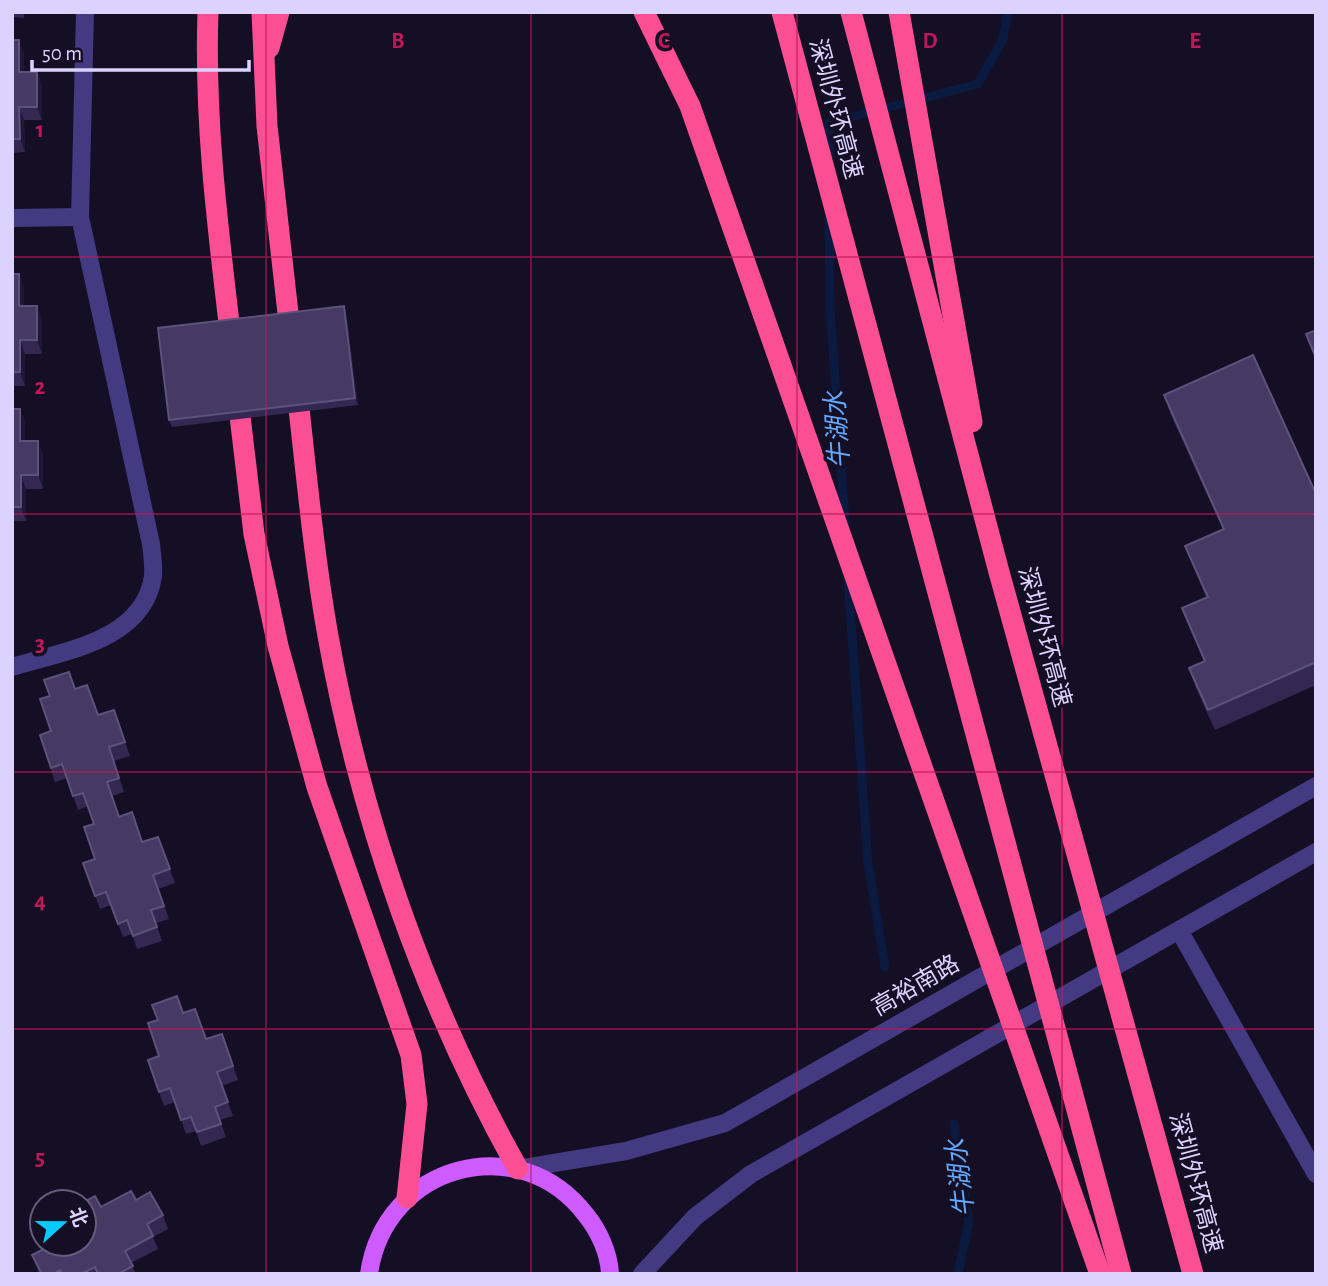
<svg xmlns="http://www.w3.org/2000/svg" width="1328" height="1286" font-family="'Alegreya Sans','Noto Sans SC',sans-serif">
<rect width="100%" height="100%" fill="#140f24"/>
<g fill="none" stroke-linecap="round" stroke-linejoin="round">
<g stroke="#0b1a41" stroke-width="9">
<path d="M829,156V123L978,84L1003,39L1008,12"/>
<path d="M829,219L830,306L845,523"/>
<path d="M848,579L868,863L885,967"/>
<path d="M954,1124L969,1221L958,1274"/>
</g>
<g stroke="#433a82" stroke-width="18">
<path d="M12,218L80,217"/>
<path d="M12,667C63,651 144,641 153,576C154,566 152,554 151,544L80,217L85,12"/>
<path d="M1179,930L1316,1174"/>
<path d="M518,1169L626,1151L725,1123L1316,786"/>
<path d="M642,1274L695,1217L751,1174L1316,852"/>
</g>
<path stroke="#ce5bfd" stroke-width="18" d="M369,1274C384,1165 519,1127 586,1215C599,1231 609,1253 610,1274"/>
<g stroke="#fc4f93" stroke-width="21">
<path d="M208,12C204,125 219,237 232,348"/>
<path d="M262,12L267,126L291,340"/>
<path d="M644,12L690,106L1100,1274"/>
<path d="M782,12L1121,1274"/>
<path d="M851,12L999,572L1193,1274"/>
<path d="M899,12L972,422"/>
<path d="M269,48L279,12"/>
<path d="M296,383C306,467 313,552 328,636C361,821 426,1005 518,1169"/>
<path d="M237,391L254,534L278,646L317,787L411,1055L417,1104L407,1198"/>
</g>
</g>
<g fill="#342852">
<path d="M12,12H24V18L12,17Z"/>
<path d="M12,40H19L24,54V72H37L42,86V120H24L25,152L12,153Z"/>
<path d="M12,274L24,287V306L42,320V354H25V386H12Z"/>
<path d="M344,306L346,313L358,405L172,427L169,420Z"/>
<path d="M1164,395L1316,494V685L1215,730L1196,688L1189,668L1204,661L1190,628L1182,608L1206,597L1193,566L1185,546L1223,530L1171,415Z"/>
<path d="M12,409H20L25,422V441H38L43,455V489H26V521H13V539Z"/>
<path d="M75,689L98,715L114,710L130,756L114,761L124,792L112,796L119,817L142,842L158,837L175,883L158,889L169,919L156,923L162,941L137,949L132,934L123,937L111,905L100,909L83,863L95,859L94,824L88,806L78,810L67,778L55,782L40,735L51,731Z"/>
<path d="M183,1013L206,1039L222,1034L238,1080L222,1086L233,1116L220,1120L226,1137L201,1146L196,1131L186,1134L175,1102L164,1106L148,1060L159,1056Z"/>
<path d="M136,1200L163,1215L168,1229L153,1237L158,1249L131,1263L136,1274H39L32,1255L45,1249L43,1244H84L101,1207Z"/>
</g>
<g fill="#1f1638">
<path d="M19,40L24,54V86L19,72Z"/>
<path d="M37,72L42,86V120L37,107Z"/>
<path d="M19,107L24,120L25,152L20,139Z"/>
<path d="M19,274L24,287V320L19,306Z"/>
<path d="M37,306L42,320V354L37,340Z"/>
<path d="M344,306L346,313L358,405L355,398Z"/>
<path d="M20,340L25,354V386L20,372Z"/>
<path d="M20,409L25,422V454L20,441Z"/>
<path d="M38,441L43,455V489L38,475Z"/>
<path d="M21,475L26,489V521L21,507Z"/>
</g>
<g fill="#463a64" stroke="#5d527c" stroke-width="2">
<path d="M12,40H19V72H37V107H19L20,139H12Z"/>
<path d="M12,274H19V306H37V340H20V372H12Z"/>
<path d="M344,306L355,398L169,420L158,328Z"/>
<path d="M1316,330V358L1306,334Z"/>
<path d="M1253,355L1316,494V662L1208,710L1189,668L1205,661L1182,608L1208,597L1185,546L1224,529L1164,395Z"/>
<path d="M12,409H20V441H38V475H21V507H12Z"/>
<path d="M69,672L75,689L87,685L98,715L114,710L125,742L109,747L119,778L107,782L119,817L132,812L142,842L158,837L170,869L153,875L164,906L151,910L157,927L133,936L127,920L118,924L106,892L95,896L83,863L95,859L84,827L94,824L83,793L73,796L62,764L51,768L40,735L51,731L40,699L50,696L44,680Z"/>
<path d="M177,996L183,1013L195,1009L206,1039L222,1034L233,1066L217,1072L228,1102L215,1107L221,1124L197,1132L191,1117L181,1120L170,1088L159,1092L148,1060L159,1056L148,1023L158,1020L152,1005Z"/>
<path d="M131,1191L136,1200L150,1192L163,1215L147,1224L153,1236L125,1251L133,1266L118,1274H98L95,1267L81,1274H62L60,1270L53,1274H42L32,1255L46,1248L44,1244H84V1202L95,1196L101,1207Z"/>
</g>
<path fill="none" stroke="#c2185b" stroke-width="2" stroke-opacity="0.55" d="M266,12V1274M531,12V1274M797,12V1274M1062,12V1274M12,257H1316M12,514H1316M12,772H1316M12,1029H1316"/>
<g text-anchor="middle" dominant-baseline="central" stroke-width="7" stroke-linejoin="round" paint-order="stroke">
<g font-size="24" fill="#dbd3fe" stroke="#140f24">
<text transform="translate(835 109) rotate(75)">深圳外环高速</text>
<text transform="translate(1044 637) rotate(75)">深圳外环高速</text>
<text transform="translate(916 986) rotate(-30)">高裕南路</text>
<text transform="translate(1195 1183) rotate(75)">深圳外环高速</text>
</g>
<g font-size="26" font-style="italic" fill="#62a8fd" stroke="#140f24">
<text transform="translate(838 430) rotate(-94)">牛湖水</text>
<text transform="translate(961 1178) rotate(-97)">牛湖水</text>
</g>
</g>
<g font-size="23" text-anchor="middle" font-weight="bold" fill="#c2185b" stroke="#140f24" stroke-width="7" stroke-linejoin="round" paint-order="stroke">
<text x="398" y="48">B</text>
<text x="664" y="48">C</text>
<text x="930" y="48">D</text>
<text x="1195" y="48">E</text>
<text x="40" y="137">1</text>
<text x="40" y="394">2</text>
<text x="40" y="651">3</text>
<text x="40" y="908">4</text>
<text x="40" y="1165">5</text>
</g>
<rect width="1328" height="1286" fill="none" stroke="#dbd3fe" stroke-width="28"/>
<g transform="translate(63 1223) rotate(69)"><circle r="33" fill="#140f24" stroke="#645d7b" stroke-width="2"/>
<path d="M0-5L12 26L0 18L-12 26Z" fill="#04cbf9"/>
<text y="-10" font-size="19" font-weight="bold" text-anchor="middle" fill="#dbd3fe">北</text>
</g>
<path d="M32 60v10h217v-10" fill="none" stroke="#dbd3fe" stroke-width="3.5"/>
<text x="42" y="60" font-size="21" fill="#dbd3fe" stroke="#140f24" stroke-width="5" paint-order="stroke">50 m</text>
</svg>
